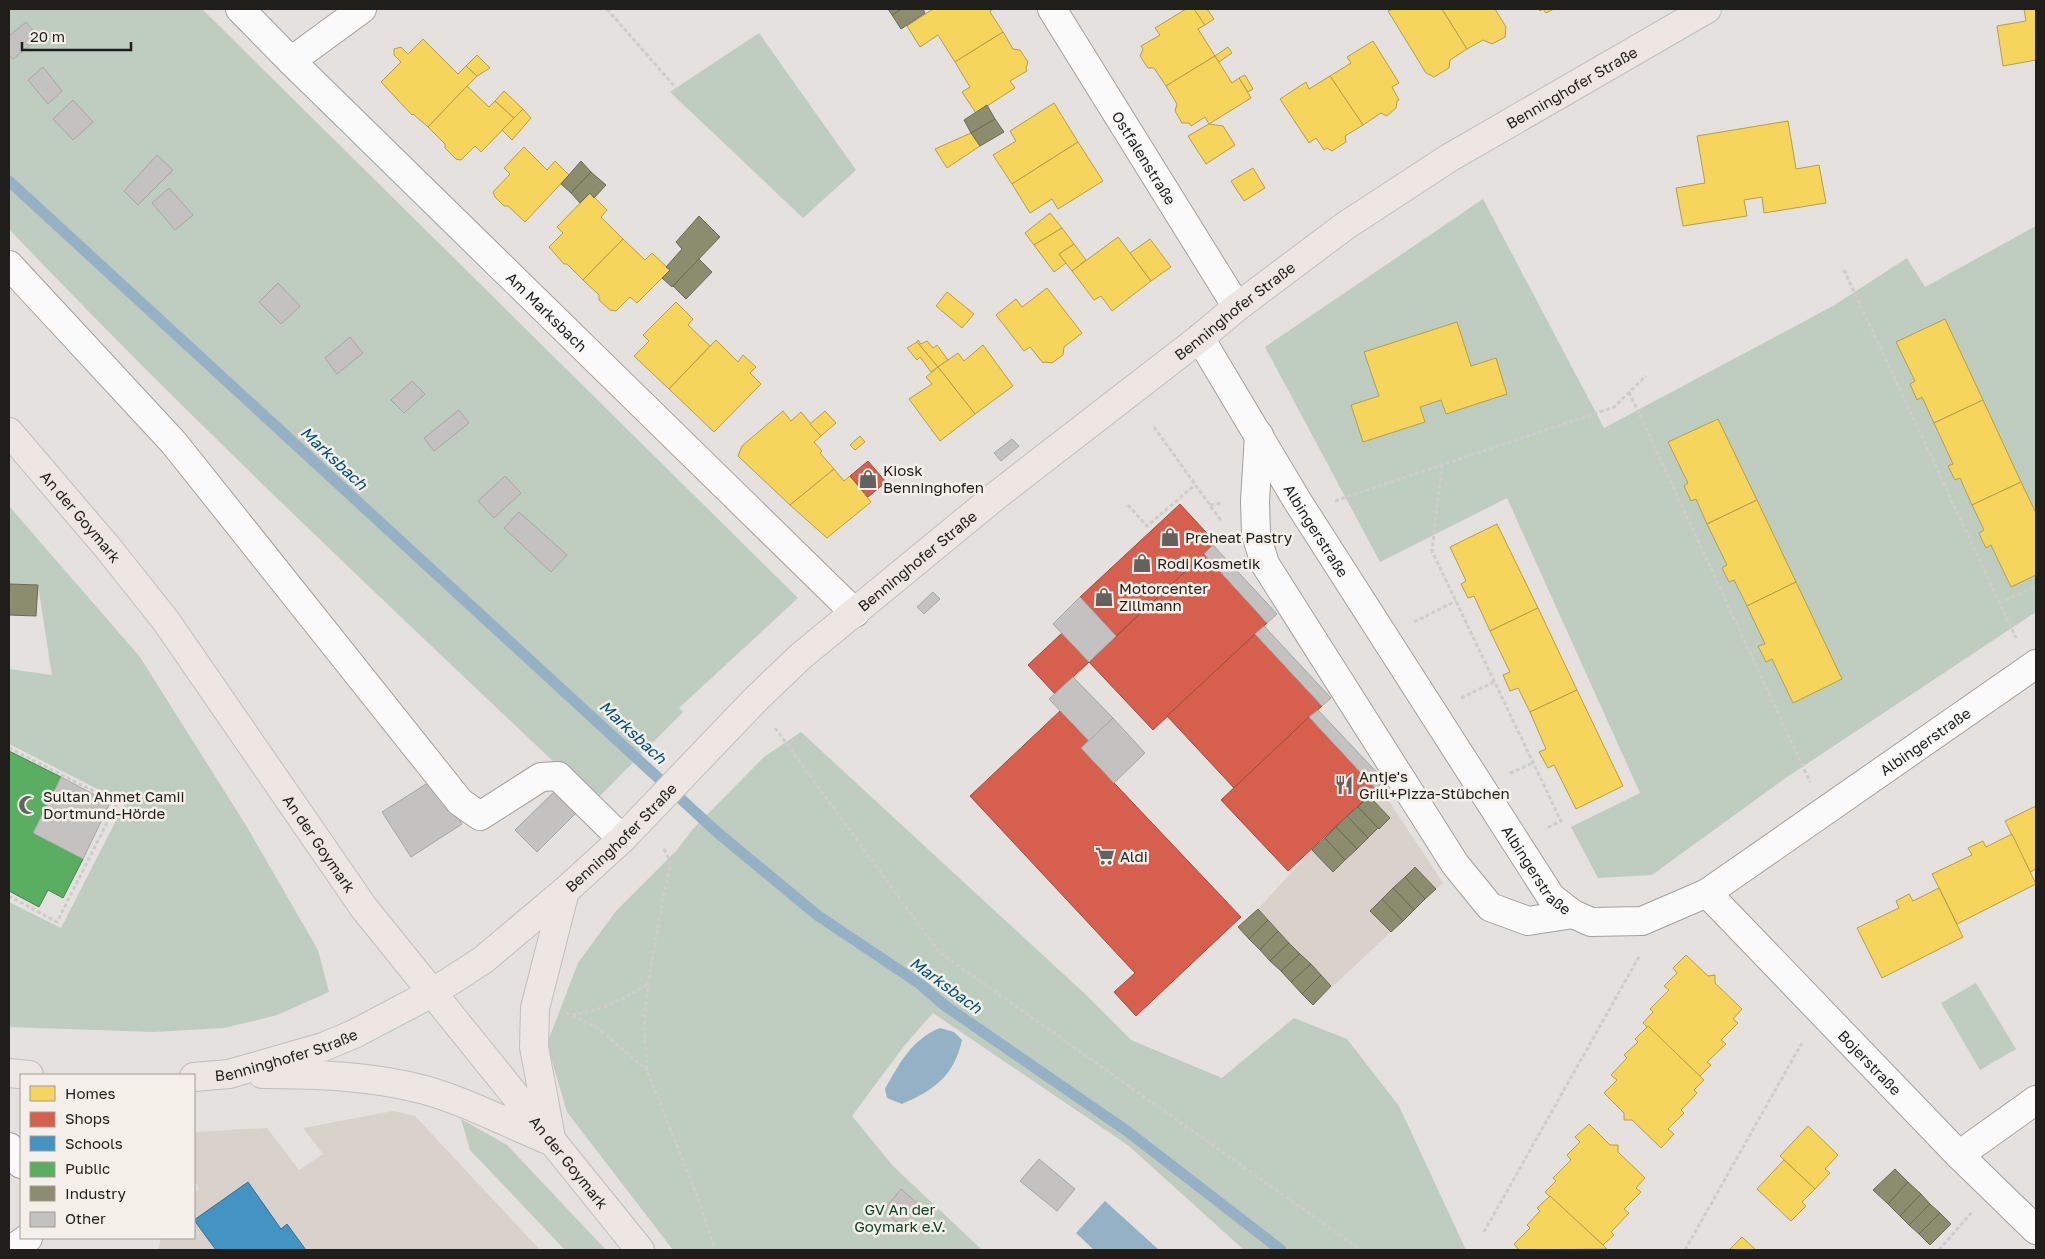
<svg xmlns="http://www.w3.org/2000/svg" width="2045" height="1259" font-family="'Golos Text',sans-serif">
<rect width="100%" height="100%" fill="#e4e1de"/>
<g fill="#d8d2ca">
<path d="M1379,786L1443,883L1313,1005L1238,927L1258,909L1312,850Z"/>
<path d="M393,1111L415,1116L540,1250H158L161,1238H194V1192L199,1189L194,1181V1132L267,1128L299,1170L323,1154L303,1128Z"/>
</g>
<g fill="#becdc0">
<path d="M9,9H202L798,598L679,708L683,712L595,801C397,613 197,427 9,229Z"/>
<path d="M759,33L856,170L803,218L670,92Z"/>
<path d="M1483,199L1604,428L1833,306L1907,258L1925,287L2036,226V612L1787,777L1652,875L1598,878L1571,827L1640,793L1507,498L1380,562L1265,347Z"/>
<path d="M9,506L140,657L247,827L318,950L329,992L277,1015L224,1028L154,1032L9,1027V902L61,928L125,803L9,744V669L52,675L38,586L9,584Z"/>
<path d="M801,732L1084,993L1131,1040L1222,1078L1294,1018L1347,1039L1399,1106L1466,1250H1244L1129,1146L933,1013L904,1046L852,1116L893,1166L982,1250H673L567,1112L547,1044L578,963L616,911L677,850L693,829L764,757Z"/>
<path d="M1976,983L2016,1049L1980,1070L1941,1003Z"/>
<path d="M461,1119L507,1145L606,1250H565L470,1150Z"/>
</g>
<g fill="#95b1c5">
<path d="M940,1028L954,1032L962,1040C954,1076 934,1090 902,1104L887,1098L885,1089C899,1064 912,1039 940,1028Z"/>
<path d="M1105,1201L1159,1250H1094L1076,1233Z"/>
</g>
<g fill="#f6d55c" stroke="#b69e48">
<path d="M933,9H992L990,12L1003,32L955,62L938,35L920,47L907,26Z"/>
<path d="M1186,9H1194L1205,25L1198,29L1215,56L1166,86L1154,68H1148L1140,56L1143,49L1141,46L1160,35L1155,28Z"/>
<path d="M1194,9H1207L1214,19L1205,25Z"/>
<path d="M1393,9H1442L1467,49L1450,60L1449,68L1434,77L1426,73L1388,11Z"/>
<path d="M1442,9H1495L1506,27L1505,37L1492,44L1483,40L1467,49Z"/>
<path d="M1539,9H1554L1546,13L1543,9L1540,11Z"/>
<path d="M2024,9H2036V60L2003,66L1997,26L2026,21Z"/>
<path d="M1003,32L1013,49L1020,50L1028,62L1026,68L1027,71L1010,81L1015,88L976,113L962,92L970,87L955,62Z"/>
<path d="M423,39L458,74L466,66L477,76L428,127L413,114L412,115L381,82L401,62L394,55V49L401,47L408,54Z"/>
<path d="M1373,41L1399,83L1392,87L1399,100L1397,101L1396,108L1387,116L1381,113L1363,125L1330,76L1351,63L1347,57Z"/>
<path d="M1228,47L1232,53L1219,62L1215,56Z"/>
<path d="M477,55L490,68L477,76L466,66Z"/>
<path d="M1215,56L1232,83L1239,78L1251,98L1209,124L1205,117L1191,126L1189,123H1182L1175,111L1177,104L1166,86Z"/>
<path d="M1245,75L1253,89L1248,92L1239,78Z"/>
<path d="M1330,76L1363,125L1345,136L1346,142L1332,151L1327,148L1324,150L1316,138L1309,143L1280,99L1306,82L1309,89Z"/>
<path d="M467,86L489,107L495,101L514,118L481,152L475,146L461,160L456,159L445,148V144L428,127Z"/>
<path d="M504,91L523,109L514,118L495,101Z"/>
<path d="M1054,103L1078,142L1012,184L993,155L1016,141L1010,131Z"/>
<path d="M523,109L531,118L512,140L502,130Z"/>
<path d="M1788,121L1796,169L1819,165L1826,203L1764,213L1762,197L1744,200L1747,216L1683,226L1676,188L1705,183L1697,136Z"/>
<path d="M1209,124L1223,126L1235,145L1206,164L1188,136Z"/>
<path d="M971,133L980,146L947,168L935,149Z"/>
<path d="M1078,142L1103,181L1058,209L1052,199L1030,213L1012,184Z"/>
<path d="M524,147L547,170L555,161L569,175L525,222L508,206H504L495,197L493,192L510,174L504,168Z"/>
<path d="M1253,168L1265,188L1244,201L1231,181Z"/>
<path d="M590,193L607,210L601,217L623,239L583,280L567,264H564L549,247L563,233L557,227Z"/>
<path d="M1050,213L1062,228L1034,245L1025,233Z"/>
<path d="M1062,228L1074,244L1059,254L1066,263L1054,272L1034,245Z"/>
<path d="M1118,237L1151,281L1112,311L1101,296L1094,300L1072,271Z"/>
<path d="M623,239L645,260L652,253L670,270L637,303L630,297L616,311L610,310L599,300V295L583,280Z"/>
<path d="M1150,239L1171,267L1151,281L1130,253Z"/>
<path d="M1074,244L1086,260L1072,271L1059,254Z"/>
<path d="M1047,288L1082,333L1064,347L1063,355L1052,363L1045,362L1043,363L1030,347L1024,351L996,315L1016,299L1022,307Z"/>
<path d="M947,292L974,314L962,328L936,306Z"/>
<path d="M676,302L693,319L688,325L710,346L669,389L634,356L649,341L643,335Z"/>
<path d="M1945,319L1983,400L1934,423L1922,397L1917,400L1910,384L1915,381L1896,342Z"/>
<path d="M1457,322L1471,366L1496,358L1507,394L1446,414L1441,400L1420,407L1425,422L1363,442L1351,405L1379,396L1364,352Z"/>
<path d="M716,340L738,362L743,355L756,367L750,373L761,384L714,432L669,389Z"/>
<path d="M918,340L921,344L927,341L933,348L937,345L948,360L938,367L917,342Z"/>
<path d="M917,342L938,367L931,372L920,357L917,360L907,348Z"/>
<path d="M983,345L1013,386L975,414L938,367L958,353L964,361Z"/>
<path d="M938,367L975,414L940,441L909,399L932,384L926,377Z"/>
<path d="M1983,400L2021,482L1972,505L1960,478L1955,480L1948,466L1953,464L1934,423Z"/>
<path d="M783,411L791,421L801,412L821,436L814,442L822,451L820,453L834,469L790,505L738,456L742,446Z"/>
<path d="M825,411L836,423L821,436L810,424Z"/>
<path d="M1718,419L1757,500L1707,524L1696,499L1691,501L1684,486L1688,483L1668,442Z"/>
<path d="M860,436L865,442L855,450L850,445Z"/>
<path d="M834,469L844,481L850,476L871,502L827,538L790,505Z"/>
<path d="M2021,482L2036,513V575L2011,587L1991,545L1986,548L1982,540L1979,533L1984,530L1972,505Z"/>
<path d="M1757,500L1796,582L1747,606L1734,580L1729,582L1722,568L1727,565L1707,524Z"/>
<path d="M1497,524L1538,608L1490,631L1474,596L1468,598L1461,584L1466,581L1450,547Z"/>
<path d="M1796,582L1842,679L1793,703L1772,659L1766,662L1758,646L1765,644L1747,606Z"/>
<path d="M1538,608L1577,690L1530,712L1518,688L1510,691L1507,684L1503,675L1510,672L1490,631Z"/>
<path d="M1577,690L1623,786L1576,809L1554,765L1548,768L1543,759L1539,752L1546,749L1530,712Z"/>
<path d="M2036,806V869L2030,872L2005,821Z"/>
<path d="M2012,834L2036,884L1957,924L1932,874L1972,855L1968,848L1983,841L1986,847Z"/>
<path d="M1939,888L1963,937L1882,978L1857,928L1899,908L1896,901L1909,894L1913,901Z"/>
<path d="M1686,955L1708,976L1715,975V983L1742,1009L1733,1019L1738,1023L1721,1040L1726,1044L1707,1062L1711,1065L1700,1076L1643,1023L1653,1012L1650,1009L1669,990L1664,986L1677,973L1673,968Z"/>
<path d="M1648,1026L1704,1080L1694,1090L1697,1093L1681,1110L1684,1113L1668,1129L1674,1134L1661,1148L1632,1120H1624V1113L1604,1093L1617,1080L1611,1075L1627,1058L1624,1055L1638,1042L1635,1039Z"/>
<path d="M1589,1124L1610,1145H1618V1152L1645,1178L1636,1188L1641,1192L1624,1209L1629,1213L1611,1232L1614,1235L1603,1245L1545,1192L1556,1181L1553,1178L1571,1160L1567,1155L1580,1142L1575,1137Z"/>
<path d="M1808,1126L1838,1155L1825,1169L1830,1173L1815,1189L1780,1156Z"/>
<path d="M1784,1160L1815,1189L1802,1202L1806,1206L1791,1221L1757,1189Z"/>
<path d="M1550,1196L1603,1245L1607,1249L1519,1250L1514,1244L1530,1228L1527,1225L1540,1211L1537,1208Z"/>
<path d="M1742,1237L1756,1250H1729Z"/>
</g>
<g fill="#d6604d" stroke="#9f4c3e">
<path d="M868,461L886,482L868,497L850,476Z"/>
<path d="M1180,504L1216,543L1116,636L1080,597Z"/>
<path d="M1204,554L1267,623L1153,730L1089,662Z"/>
<path d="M1062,633L1089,662L1055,694L1028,665Z"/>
<path d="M1255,634L1322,706L1234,788L1167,716Z"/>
<path d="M1060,711L1089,741L1081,748L1241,917L1136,1016L1114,992L1135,973L970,796Z"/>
<path d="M1309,717L1376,789L1288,871L1221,800Z"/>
</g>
<path fill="#4393c3" stroke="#387091" d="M248,1182L281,1229L287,1224L306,1250H216L194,1220Z"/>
<path fill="#5aae61" stroke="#48834c" d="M9,751L61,777L33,833L83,859L63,898L48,890L39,907L9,891Z"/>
<g fill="#8c8c6e" stroke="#6b6b55">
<path d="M888,9H902L892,15Z"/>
<path d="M902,9H923L925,13L901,29L892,15Z"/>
<path d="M987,105L995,119L971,133L964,120Z"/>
<path d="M995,119L1004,132L980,146L971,133Z"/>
<path d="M581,161L591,172L571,193L561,184Z"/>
<path d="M591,172L606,185L594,198L590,193L580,203L571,193Z"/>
<path d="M699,216L720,237L672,287L662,278L670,270L666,267L682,249L676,242Z"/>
<path d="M699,259L712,272L686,299L673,286Z"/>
<path d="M9,584L38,585L36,616L9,615Z"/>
<path d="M1369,796L1390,818L1379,829L1358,807Z"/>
<path d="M1358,807L1378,828L1368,838L1347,816Z"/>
<path d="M1347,816L1368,838L1357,849L1336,827Z"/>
<path d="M1336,827L1357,849L1345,860L1325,838Z"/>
<path d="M1325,838L1345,860L1333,872L1312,850Z"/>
<path d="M1415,867L1436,889L1425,899L1405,877Z"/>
<path d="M1405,877L1425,899L1414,910L1393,888Z"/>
<path d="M1393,888L1414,910L1403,921L1382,899Z"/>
<path d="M1382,899L1403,921L1391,932L1370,911Z"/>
<path d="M1258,909L1268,920L1249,939L1238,927Z"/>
<path d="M1268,920L1278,931L1260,950L1249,939Z"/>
<path d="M1278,931L1289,943L1270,961L1260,950Z"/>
<path d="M1289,943L1300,954L1281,971L1270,961Z"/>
<path d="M1300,954L1311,964L1291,982L1281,971Z"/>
<path d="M1311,964L1321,975L1302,994L1291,982Z"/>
<path d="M1321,975L1331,986L1313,1005L1302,994Z"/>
<path d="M1895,1169L1908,1182L1888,1204L1873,1190Z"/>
<path d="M1908,1182L1921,1194L1900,1216L1888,1204Z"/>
<path d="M1921,1194L1930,1204L1909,1225L1900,1216Z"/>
<path d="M1930,1204L1940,1213L1919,1234L1909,1225Z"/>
<path d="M1940,1213L1951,1224L1930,1245L1919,1234Z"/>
</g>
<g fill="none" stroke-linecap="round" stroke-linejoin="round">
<path stroke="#95b1c5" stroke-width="11" d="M9,181L718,833L817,915L920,984L944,1005L1127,1131L1281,1250"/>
</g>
<g fill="#c4c2c0" stroke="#a8a6a3">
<path d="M26,22L39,38L13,59L9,55V36Z"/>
<path d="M43,67L62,91L48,104L28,80Z"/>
<path d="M73,100L93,122L73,140L53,119Z"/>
<path d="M157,155L173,170L138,205L124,191Z"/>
<path d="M169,188L193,215L175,230L152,203Z"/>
<path d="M278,283L300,306L281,324L259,302Z"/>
<path d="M350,337L363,353L337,374L325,358Z"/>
<path d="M412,381L425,394L404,413L391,400Z"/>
<path d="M459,410L469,423L434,451L424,438Z"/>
<path d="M1012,439L1019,446L1001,461L994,453Z"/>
<path d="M505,476L521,493L494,518L478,501Z"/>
<path d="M519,512L567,555L551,572L504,528Z"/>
<path d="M1213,545L1277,614L1267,623L1204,554Z"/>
<path d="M933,592L940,599L924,614L917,607Z"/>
<path d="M1080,597L1116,636L1089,662L1053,624Z"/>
<path d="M1264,626L1331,698L1322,706L1255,634Z"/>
<path d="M1073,677L1113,718L1089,741L1049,699Z"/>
<path d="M1318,710L1384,780L1376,789L1309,717Z"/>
<path d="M1113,718L1145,753L1114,783L1081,748Z"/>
<path d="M61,777L110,803L83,859L33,833Z"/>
<path d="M434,779L462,824L411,857L382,812Z"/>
<path d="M555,791L576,813L537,852L515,830Z"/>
<path d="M1039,1159L1075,1189L1057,1211L1020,1181Z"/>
<path d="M901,1189L918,1204L901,1225L883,1211Z"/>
</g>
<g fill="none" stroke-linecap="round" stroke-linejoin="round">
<g stroke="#a3a09e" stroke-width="30">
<g id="minor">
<path id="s1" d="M240,9L291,61L855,613"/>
<path id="s2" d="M1052,9L1237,307"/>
<path d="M291,61L362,9"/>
<path d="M9,265L174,443L460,802L480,816L541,777L558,776L622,839"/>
<path id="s3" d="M1200,338L1298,502L1551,897L1573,914L1591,922L1642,921L1707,893L2036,664"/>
<path d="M1259,435L1255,501L1256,534L1265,564L1455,864L1490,907L1528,921L1573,914"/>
<path id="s4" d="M1707,893L1959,1155L2036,1230"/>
<path d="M9,1147L21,1164"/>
<path d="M1959,1155L2036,1100"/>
<path d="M11,1250L28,1238"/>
</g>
</g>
<g stroke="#c0bfbd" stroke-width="30">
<g id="major">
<path id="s5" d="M9,432L108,548L166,621L364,908L640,1250"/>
<path d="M9,1073L29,1075"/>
<path d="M262,1074C317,1074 372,1076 425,1090C467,1102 507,1123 548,1140"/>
<path id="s6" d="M194,1077L229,1074L323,1047L354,1034L432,993L483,960L565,891L622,839L756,699L801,656L997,495L1200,338L1237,307L1345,226L1449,158L1707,9"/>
<path d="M551,1138L534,1047L535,1008L565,891"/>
</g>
</g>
<g stroke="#cdcdcb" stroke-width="3" stroke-dasharray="4 2.5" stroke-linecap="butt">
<path d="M607,9L676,88"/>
<path d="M1844,270L2016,638"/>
<path d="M1629,392L1810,782"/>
<path d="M1154,427L1222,522"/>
<path d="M1442,465L1432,551L1561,821L1545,829"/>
<path d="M1335,501L1614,407L1646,376"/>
<path d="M1128,505L1147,526L1195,485"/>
<path d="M1210,505L1223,503"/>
<path d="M2000,603L2036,586"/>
<path d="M1414,622L1456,601"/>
<path d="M1461,698L1494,682"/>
<path d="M775,728L939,952L1361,1250"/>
<path d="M9,748L117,803L57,922L9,896"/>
<path d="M1510,773L1533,763"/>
<path d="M664,849L671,863L664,894L648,984L644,1024L647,1070L700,1204L715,1250"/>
<path d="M566,1013L596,1027L647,1070"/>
<path d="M572,1015C603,1010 621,1000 648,984"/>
<path d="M1484,1232L1640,955"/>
<path d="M1685,1250L1803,1041"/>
<path d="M1939,1250L1972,1212"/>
</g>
<use href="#minor" stroke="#fbfafa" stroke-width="28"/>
<use href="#major" stroke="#ede6e3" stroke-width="28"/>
</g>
<defs>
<g id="shop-bare" transform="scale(1.5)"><path d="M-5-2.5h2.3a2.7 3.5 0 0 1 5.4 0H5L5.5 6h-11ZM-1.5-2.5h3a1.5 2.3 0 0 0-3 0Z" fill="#64625f" stroke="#f4efe8" stroke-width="2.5" paint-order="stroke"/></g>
<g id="restaurant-bare" transform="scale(1.5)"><path d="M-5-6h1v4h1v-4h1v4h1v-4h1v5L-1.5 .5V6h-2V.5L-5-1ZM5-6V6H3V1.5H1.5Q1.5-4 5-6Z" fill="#64625f" stroke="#f4efe8" stroke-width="2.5" paint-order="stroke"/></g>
<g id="mosque-bare" transform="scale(1.5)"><path d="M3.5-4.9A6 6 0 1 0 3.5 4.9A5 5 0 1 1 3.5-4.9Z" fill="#64625f" stroke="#f4efe8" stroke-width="2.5" paint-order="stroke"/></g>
<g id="supermarket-bare" transform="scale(1.5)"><path d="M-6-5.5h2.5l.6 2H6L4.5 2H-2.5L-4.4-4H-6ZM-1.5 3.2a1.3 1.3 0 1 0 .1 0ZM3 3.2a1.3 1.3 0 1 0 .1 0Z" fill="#64625f" stroke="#f4efe8" stroke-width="2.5" paint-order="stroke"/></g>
</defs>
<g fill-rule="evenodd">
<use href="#shop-bare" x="868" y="479"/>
<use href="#shop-bare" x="1170" y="537"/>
<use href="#shop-bare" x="1142" y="563"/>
<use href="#shop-bare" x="1104" y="597"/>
<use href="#restaurant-bare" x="1344" y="785"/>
<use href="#mosque-bare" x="28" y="805"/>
<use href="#supermarket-bare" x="1105" y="856"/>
</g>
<g text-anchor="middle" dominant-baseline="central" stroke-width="5" stroke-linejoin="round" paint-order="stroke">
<g font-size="15" fill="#1f1e1b" stroke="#f4efe8">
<text stroke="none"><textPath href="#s6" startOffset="1715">Benninghofer Straße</textPath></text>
<text stroke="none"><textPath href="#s2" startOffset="175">Ostfalenstraße</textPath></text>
<text stroke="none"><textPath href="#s6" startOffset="1310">Benninghofer Straße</textPath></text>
<text stroke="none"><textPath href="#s1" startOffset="431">Am Marksbach</textPath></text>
<text stroke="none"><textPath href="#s5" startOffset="111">An der Goymark</textPath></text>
<text stroke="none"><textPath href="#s3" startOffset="225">Albingerstraße</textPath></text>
<text stroke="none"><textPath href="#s6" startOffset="906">Benninghofer Straße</textPath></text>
<text stroke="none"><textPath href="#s3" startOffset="1095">Albingerstraße</textPath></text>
<text stroke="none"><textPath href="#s6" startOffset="500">Benninghofer Straße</textPath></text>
<text stroke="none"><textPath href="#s5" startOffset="516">An der Goymark</textPath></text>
<text stroke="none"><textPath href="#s3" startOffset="630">Albingerstraße</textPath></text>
<text stroke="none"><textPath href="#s6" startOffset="95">Benninghofer Straße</textPath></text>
<text stroke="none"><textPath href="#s4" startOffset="235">Bojerstraße</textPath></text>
<text stroke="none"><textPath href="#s5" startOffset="921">An der Goymark</textPath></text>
</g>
<g font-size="15" fill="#1f1e1b" stroke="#f4efe8" text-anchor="start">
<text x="883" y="470">Kiosk<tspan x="883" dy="17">Benninghofen</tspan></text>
<text x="1185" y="537">Preheat Pastry</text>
<text x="1157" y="563">Rodi Kosmetik</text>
<text x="1119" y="588">Motorcenter<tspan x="1119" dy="17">Zillmann</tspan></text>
<text x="1359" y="776">Antje's<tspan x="1359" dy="17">Grill+Pizza-Stübchen</tspan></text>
<text x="43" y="796">Sultan Ahmet Camii<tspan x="43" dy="17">Dortmund-Hörde</tspan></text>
<text x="1120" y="856">Aldi</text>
</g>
<g font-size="15" fill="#0c4226" stroke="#f4efe8">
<text x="900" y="1209">GV An der<tspan x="900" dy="17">Goymark e.V.</tspan></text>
</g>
<g font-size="16" font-style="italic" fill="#025077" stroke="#f4efe8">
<text transform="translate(334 458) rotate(43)">Marksbach</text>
<text transform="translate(633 732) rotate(43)">Marksbach</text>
<text transform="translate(946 985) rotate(36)">Marksbach</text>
</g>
</g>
<rect width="2045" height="1259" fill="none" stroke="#1f1e1b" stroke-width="20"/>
<rect x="20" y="1074" width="175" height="165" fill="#f4efe8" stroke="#9f9b96"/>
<rect x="30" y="1086" width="25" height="15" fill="#f6d55c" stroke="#9f9b96"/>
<text x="65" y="1099" font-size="15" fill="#1f1e1b">Homes</text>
<rect x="30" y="1112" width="25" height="15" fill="#d6604d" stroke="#9f9b96"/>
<text x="65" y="1124" font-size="15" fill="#1f1e1b">Shops</text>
<rect x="30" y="1136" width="25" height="15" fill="#4393c3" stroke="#9f9b96"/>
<text x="65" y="1149" font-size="15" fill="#1f1e1b">Schools</text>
<rect x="30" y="1162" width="25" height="15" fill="#5aae61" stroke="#9f9b96"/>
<text x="65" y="1174" font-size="15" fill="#1f1e1b">Public</text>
<rect x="30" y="1186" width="25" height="15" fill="#8c8c6e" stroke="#9f9b96"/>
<text x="65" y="1199" font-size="15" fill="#1f1e1b">Industry</text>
<rect x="30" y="1212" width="25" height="15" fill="#c4c2c0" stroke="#9f9b96"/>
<text x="65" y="1224" font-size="15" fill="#1f1e1b">Other</text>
<path d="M22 42v8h109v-8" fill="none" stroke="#1f1e1b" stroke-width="2.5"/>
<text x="30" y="42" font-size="15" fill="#1f1e1b" stroke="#f4efe8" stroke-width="4" paint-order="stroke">20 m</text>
</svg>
